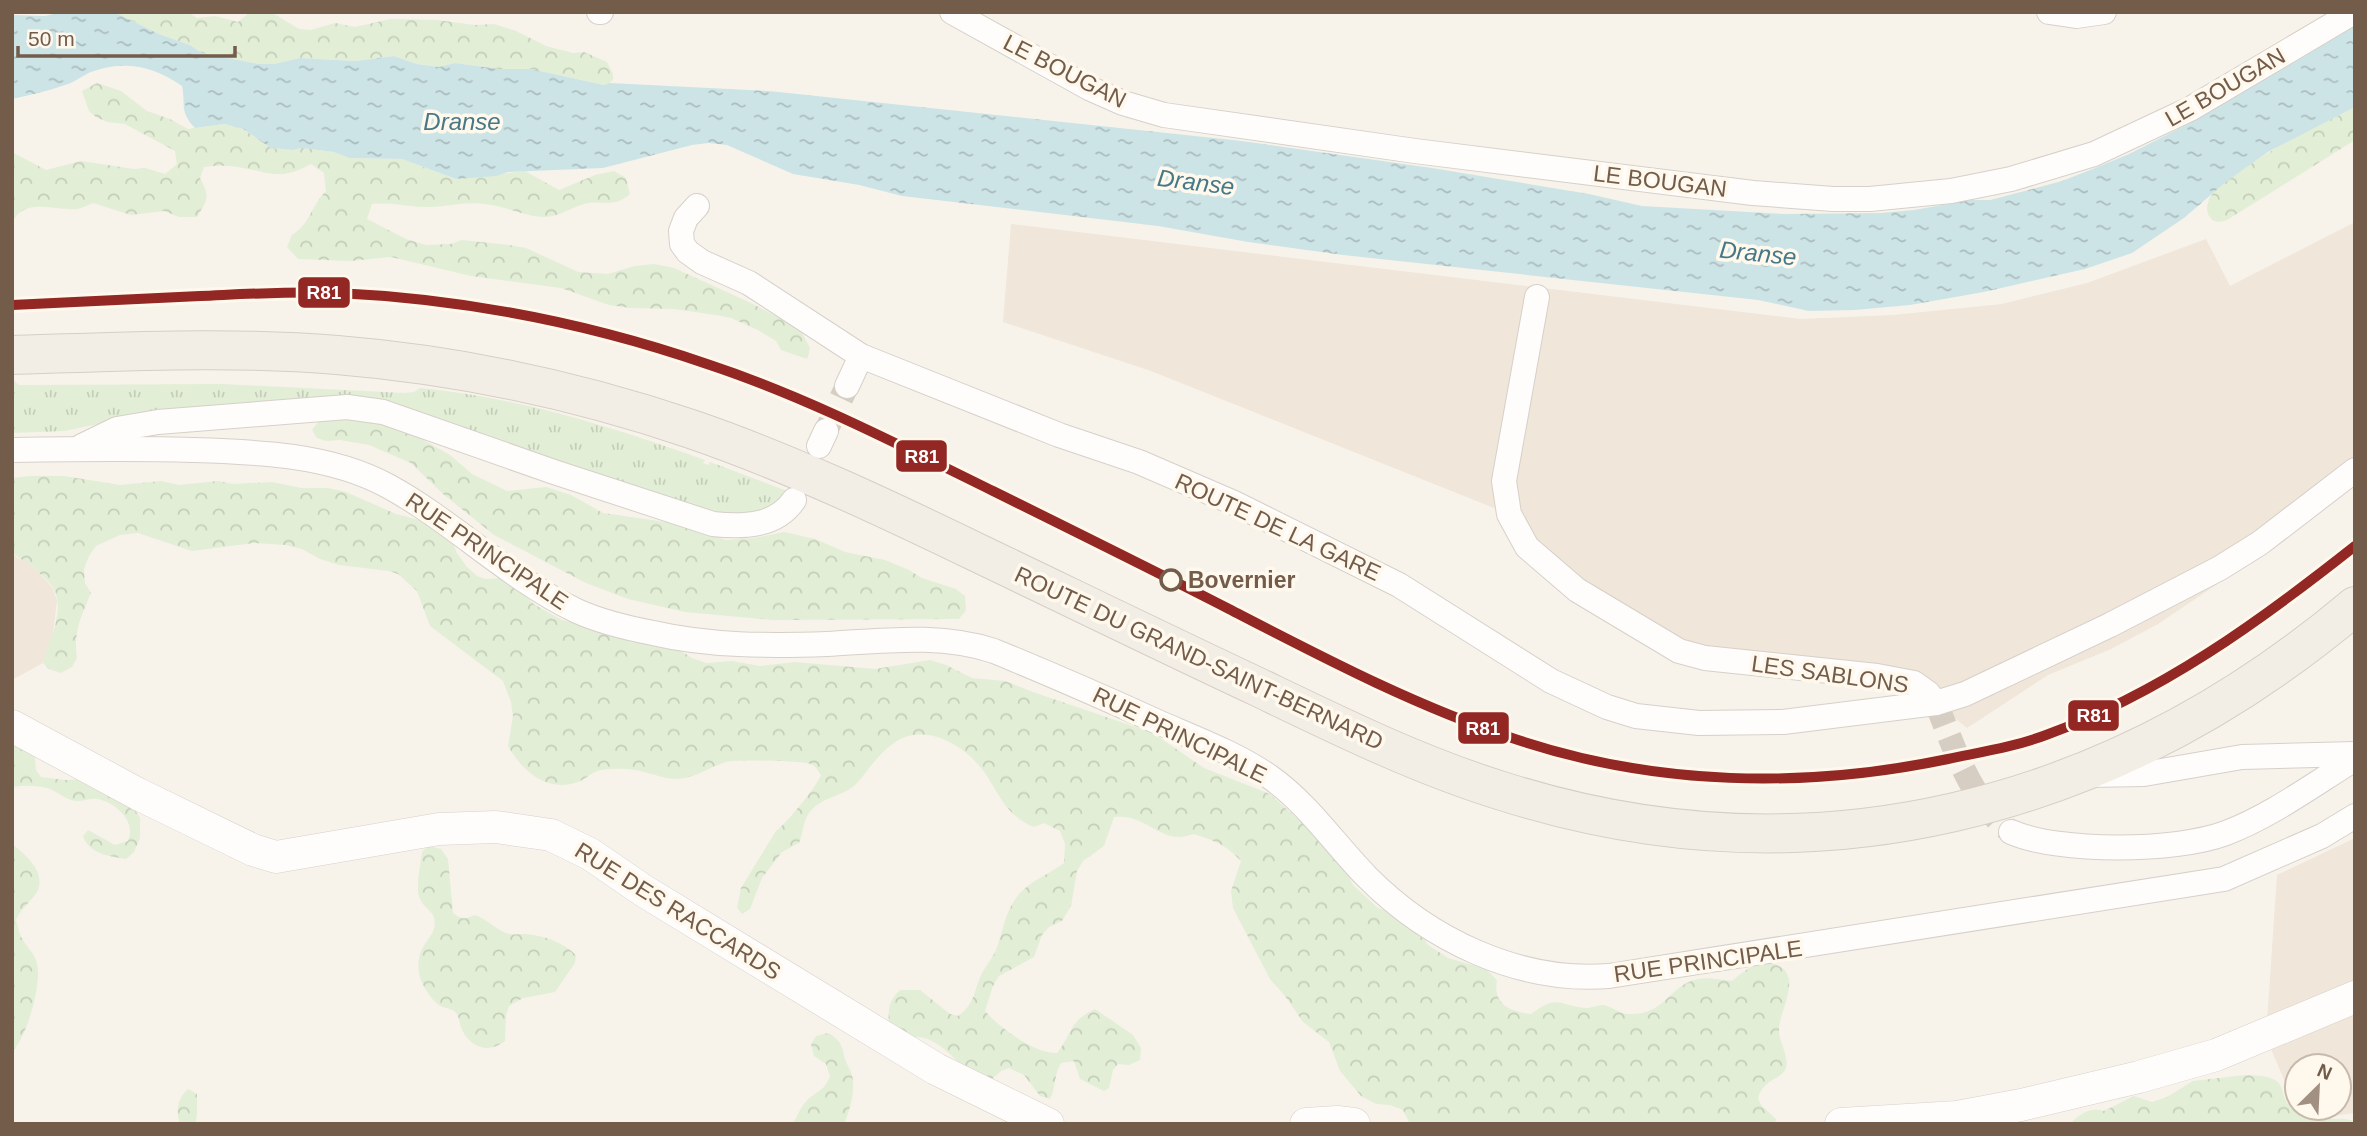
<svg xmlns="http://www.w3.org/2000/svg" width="2367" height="1136" font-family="Helvetica,sans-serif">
<defs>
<pattern id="grass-tufts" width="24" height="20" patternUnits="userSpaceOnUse" patternTransform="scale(1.75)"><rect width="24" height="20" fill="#e2eed6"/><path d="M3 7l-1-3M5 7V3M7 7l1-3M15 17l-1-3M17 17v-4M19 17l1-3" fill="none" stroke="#c5ceb9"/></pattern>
<pattern id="forest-crowns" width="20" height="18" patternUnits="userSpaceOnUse" patternTransform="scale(1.75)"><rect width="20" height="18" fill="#e2eed6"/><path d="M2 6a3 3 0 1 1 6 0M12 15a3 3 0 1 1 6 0" fill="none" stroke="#c5ceb9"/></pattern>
<pattern id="water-ripples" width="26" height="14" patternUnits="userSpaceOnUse" patternTransform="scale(1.75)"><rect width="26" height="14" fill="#cde4e7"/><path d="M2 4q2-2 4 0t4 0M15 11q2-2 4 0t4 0" fill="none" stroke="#abbcbd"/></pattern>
</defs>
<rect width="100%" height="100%" fill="#f7f3eb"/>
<g fill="#f0e6d9">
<path d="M2355,222V482L2259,556L2158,624L2111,649L2048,675L1967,728L1936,703L1928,693L1705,658L1577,590L1509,514L1151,371L1003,322L1011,224L1801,319L1893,315L2002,304L2087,283L2206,239L2230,286Z"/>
<path d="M12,551L17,558L29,563L53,588L57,601L53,633L43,663L12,680Z"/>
<path d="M2355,838V1113L2318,1118L2304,1108H2339V1066H2297V1103L2293,1101L2266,1037L2277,875Z"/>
</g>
<path fill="url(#grass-tufts)" d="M12,379L19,385L223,384L404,393L414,392L420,388C517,397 613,427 705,460L703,463L708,465L710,462L787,491L768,511L733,518L444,424L131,417L65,431L12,433Z"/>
<g fill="url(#forest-crowns)">
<path d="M114,12H188L197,18L215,16L238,22L249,13L271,12L299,29L311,30L335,23L355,27L391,19L437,20L475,25L494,24L516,31L546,46L573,53L584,52L607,62L613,74V79L608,85H604L531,69H499L455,63L439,67L417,64L394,56L356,61L300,58L274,64H259L202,53L190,45L159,34Z"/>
<path d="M97,83L121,91L147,111L170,119L188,129L223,124L243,129L271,148L293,150L302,148L334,152L349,158L402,159L456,179L525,171L559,190L595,175L614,171L626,178L630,194C614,209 602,199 584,204C570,208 559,217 544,217C526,217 505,206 485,204C465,201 446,207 426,207C407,207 391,202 372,204L367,219L406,239L426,245L451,244L462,240L509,245L526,248L578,272L608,274L635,266L654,264L674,268L751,303L800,329L810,348L807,359L781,350L776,341L758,330L731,318L716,315L674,309L630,308L609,305L561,288L471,276L391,257L351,261L298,259L287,247L292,235C310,224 311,206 326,191L324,173L311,164C278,182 270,172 237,167C226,165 215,166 204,167L200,178C210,197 208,199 197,217H179L164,211L131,215L93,203C88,205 82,208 77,209C56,211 22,196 12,224V152L46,170L81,161L134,169L145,168L165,174L177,164L175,151L125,124L107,122L96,117L89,111L82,91Z"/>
<path d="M2355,107V140L2227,220C2209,227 2202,210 2211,196C2215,190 2222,185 2227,181C2266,150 2311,130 2355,107Z"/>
<path d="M334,415L402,428L450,455L472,474L507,491L546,487L571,495L603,513L687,525L726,540L754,538L784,532L815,539L845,552L885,560L909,570L922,578L956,589L965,596L966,610L959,619L772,620L685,612L628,599L586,583L494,535L443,494L411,463L369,445L340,440L326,441L317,438L312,430L319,421Z"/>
<path d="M29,476H64L120,485L161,481L179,485L218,481L233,484L272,482L301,488H328L346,492L396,514L423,521L453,543L457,553L467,567L477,576L486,579L500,578L524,590L526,597L535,605L562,620L610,630L630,642L675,647L692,658L706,663L732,661L760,666L795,662L875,669L930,660L946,665L972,678L1005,681L1033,692L1153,733L1204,768L1270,794L1340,858L1353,885L1378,908L1397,915L1423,937L1427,944L1448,958L1486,969L1497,980C1493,1005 1509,1011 1531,1014C1559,993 1558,1006 1587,1008C1592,1008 1597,1005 1603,1005C1611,1006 1620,1014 1628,1014C1664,1016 1669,987 1694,980C1706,976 1719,980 1732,981C1745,971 1756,959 1774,964C1805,973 1779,1010 1779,1030C1779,1043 1789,1055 1786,1068C1782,1080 1764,1078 1758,1098L1761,1105L1776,1119L1775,1124H1410L1403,1110L1390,1105L1376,1104L1361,1096L1340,1071L1329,1042L1303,1022L1285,996L1270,979L1233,908L1231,891L1241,861C1226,845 1214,840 1193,834C1162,847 1148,813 1114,817L1104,846L1083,861L1077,871L1071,906L1062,921L1049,927L1042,935L1034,957L999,976L993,986L985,1011C1000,1028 1035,1054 1057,1053C1073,1033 1069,1021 1095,1009L1133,1035L1141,1048L1140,1060L1129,1065L1118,1064L1113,1070L1109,1088L1104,1091L1080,1079L1074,1061L1061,1063C1054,1074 1056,1087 1050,1099L1040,1096L1024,1075L1009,1068L1001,1071L990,1081C985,1079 979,1078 974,1075C955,1063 936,1031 909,1038L889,1027C888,1011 888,1001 900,990H920L950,1014L958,1016C974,1005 974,992 981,975C986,965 994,957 997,947C1005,926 1004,912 1020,893C1033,879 1050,874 1064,863L1065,844L1060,831L1044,823L1034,827C1003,814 1000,793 982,769C962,744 924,722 894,743C879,753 869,769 858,782C845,797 823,795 809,813C803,821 803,834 799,843L782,852L762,878L750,909L742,914L737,908L741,888L776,831C786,824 817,786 821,775C818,771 816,766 811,764C804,761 735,759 726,762C709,767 694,779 675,779C665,779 654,774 644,772C632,768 614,768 601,770C593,771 586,779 578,782C547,793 522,771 508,746L513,716L511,702L503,681L430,626L417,591L398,574L389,571L339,565L320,559L302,549L285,545L254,543L192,551L138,533L120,535L96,546L89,556L84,569L85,583L91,593C81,617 73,632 77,658L72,667L61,673L49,669L43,663C49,641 66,610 53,587C48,580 39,574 33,567C26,560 18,560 12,551V478Z"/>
<path d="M12,735L34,747L36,770L41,777L65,780L86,779L126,796L140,818V838L134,852L126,859C109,856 89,854 83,836L88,830L115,845L128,841C137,821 115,802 97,799C89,798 82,802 75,801C65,799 59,793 50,789C39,785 24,785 12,787Z"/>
<path d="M12,844C25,854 47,872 37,892C31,902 21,908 16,920C18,927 19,934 23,940C28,949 35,953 37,964C42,984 27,1037 12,1052Z"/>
<path d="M428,846L441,849L448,859L453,913C461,920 466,919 475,915C487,919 496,930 509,934C514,935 519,934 525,934C543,935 563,942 576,955L575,963L555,992L523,998L509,1006L506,1015L505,1041C489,1054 471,1048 462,1030C459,1024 460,1015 454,1011C449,1008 443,1008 439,1005C431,1000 420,982 419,973C415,944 434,941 435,923C435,912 425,909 421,901C414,889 421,865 422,852Z"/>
<path d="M828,1033C841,1040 842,1046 845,1059C847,1065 850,1069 852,1075C856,1089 850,1110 844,1124H792C797,1118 799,1110 804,1104C814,1091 824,1093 830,1076L826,1064L814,1056L811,1044L816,1036Z"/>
<path d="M2245,1075C2300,1075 2270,1098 2299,1113C2320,1124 2335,1115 2355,1121V1124H2070C2080,1114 2090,1107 2104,1111L2134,1096L2152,1102L2167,1097L2193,1081Z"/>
<path d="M188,1089L197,1094V1116L195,1124H180C175,1110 178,1098 188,1089Z"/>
</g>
<path fill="url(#water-ripples)" d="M61,12H114L159,34L190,45L202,53L259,64H274L300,58L356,61L394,56L417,64L439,67L455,63L499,69H531L604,85L610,83L769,91L1242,141L1432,168L1589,194L1642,206L1784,214L1881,213L1914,210L1970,200H1990L2062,181L2095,168L2129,154L2188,124L2355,26V107L2268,152L2227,181L2184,218L2132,253L2085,269L1984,292L1910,305L1855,310L1809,311L1758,300L1343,255L1248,242L1158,226L902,196L859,185L793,174L727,145L709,143L692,145L603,168L508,172L496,176L456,179L402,159L349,158L334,152L302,148L293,150L271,148L243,129L224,124L195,128C179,111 186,106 182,86C155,67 126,60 94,71C84,74 76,82 65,85C48,91 30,95 12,99V15L45,16Z"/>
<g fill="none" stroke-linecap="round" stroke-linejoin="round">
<g stroke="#d6cdc3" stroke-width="24" stroke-dasharray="24 12" stroke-linecap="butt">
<path d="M826,431L847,386"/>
<path d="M1936,703C1955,749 1970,800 2011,832"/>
</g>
<g stroke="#d6d0c9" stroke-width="26">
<g id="minor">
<path d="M599,12H601"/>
<path d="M952,12L1089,88L1123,103L1164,115L1415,151L1753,193L1833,199H1870L1951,191L2011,179L2094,154L2190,109L2354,12"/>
<path d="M2049,12L2076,16L2104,12"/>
<path d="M697,206L686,218L681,231L682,244L688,252L702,262L749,283L861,356L1059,435L1139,462L1234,503L1399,585L1551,681L1607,707L1636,716L1699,723L1783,722L1936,703L1965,694L2110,625L2220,568L2260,543L2355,470"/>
<path d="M1537,297L1504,481L1509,514L1527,547L1577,590L1679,651L1705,658L1877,676L1914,683L1928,693L1936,703"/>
<path d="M847,386L861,356"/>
<path d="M82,446L117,429L158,422L347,407L383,412L554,472L713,524C742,527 776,527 794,500"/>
<path d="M819,446L826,431"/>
<path d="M12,450C72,449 132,448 192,450C257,452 329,454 388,486C454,522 508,578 577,611C601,622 627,628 653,633C709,646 769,646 827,644C883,641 940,633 994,651C1050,674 1105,698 1160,723C1197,739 1237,754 1270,777C1308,804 1334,843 1366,876C1429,940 1519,983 1609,976L2224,879L2322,836L2355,816"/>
<path d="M2088,775L2144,774L2242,757L2355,754"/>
<path d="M2011,832C2059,853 2176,852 2226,833C2271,816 2314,784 2355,759"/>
</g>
</g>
<g stroke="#d6d0c9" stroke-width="33">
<g id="tertiary">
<path d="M12,726L138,794L253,850L276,857L439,829L496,827L551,835L590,854L644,891L936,1069L1048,1124"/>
<path d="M1306,1124L1337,1122L1354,1124"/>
<path d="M1841,1124L1957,1117L2021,1105L2139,1077L2216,1055L2355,997"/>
</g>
</g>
<g stroke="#d5cec6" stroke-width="40">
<path id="primary" d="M12,355C120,352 229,346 337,355C459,365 576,390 691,429C790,463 885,508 978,553C1072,598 1166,644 1260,688C1339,726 1418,765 1502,791C1810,889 2111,812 2355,606"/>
</g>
<use href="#minor" stroke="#fefdfc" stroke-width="24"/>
<use href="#tertiary" stroke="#fefdfc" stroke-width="32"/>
<use href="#primary" stroke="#f2eee5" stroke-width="38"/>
<g stroke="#fff8ec" stroke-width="16">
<path id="rail-1" d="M12,305C75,302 138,299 200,296C246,294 292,291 338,293C464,299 588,323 707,364C807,397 899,445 993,491C1072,530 1151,569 1229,609C1322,657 1415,706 1515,739C1655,786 1804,789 1948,759C1981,752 2014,747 2046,735C2161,693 2259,622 2355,546"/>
</g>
<use href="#rail-1" stroke="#932723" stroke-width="10"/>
</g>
<circle fill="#fff8ec" stroke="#745c4b" stroke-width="3.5" cx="1171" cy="580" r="10"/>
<g text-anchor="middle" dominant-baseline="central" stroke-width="7" stroke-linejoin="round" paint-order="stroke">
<g font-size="23" fill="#745c4b" stroke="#fff8ec">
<text transform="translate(1065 71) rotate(27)">LE BOUGAN</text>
<text transform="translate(2225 87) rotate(-30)">LE BOUGAN</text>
<text transform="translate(1660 181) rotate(7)">LE BOUGAN</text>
<text transform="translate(1278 527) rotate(25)">ROUTE DE LA GARE</text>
<text transform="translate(487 551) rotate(34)">RUE PRINCIPALE</text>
<text transform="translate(1199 658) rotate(25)">ROUTE DU GRAND-SAINT-BERNARD</text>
<text transform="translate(1830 674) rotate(8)">LES SABLONS</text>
<text transform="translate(1180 735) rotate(26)">RUE PRINCIPALE</text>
<text transform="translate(678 911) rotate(32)">RUE DES RACCARDS</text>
<text transform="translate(1708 961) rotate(-8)">RUE PRINCIPALE</text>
</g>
<g font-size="23" font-weight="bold" fill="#745c4b" stroke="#fff8ec" text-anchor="start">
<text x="1188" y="580">Bovernier</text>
</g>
<g font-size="24" font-style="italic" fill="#467987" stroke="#fff8ec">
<text x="462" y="121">Dranse</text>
<text transform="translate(1196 182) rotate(7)">Dranse</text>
<text transform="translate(1758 253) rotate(6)">Dranse</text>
</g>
</g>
<g stroke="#fff8ec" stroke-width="2.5">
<rect x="297" y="276" width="54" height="33" rx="7" fill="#932723"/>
<rect x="895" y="439" width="53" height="34" rx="7" fill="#932723"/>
<rect x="2067" y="699" width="53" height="33" rx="7" fill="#932723"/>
<rect x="1457" y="711" width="53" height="34" rx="7" fill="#932723"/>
</g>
<g font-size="19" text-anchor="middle" font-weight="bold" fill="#fff">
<text x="324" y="299">R81</text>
<text x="922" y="463">R81</text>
<text x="2094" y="722">R81</text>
<text x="1483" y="735">R81</text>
</g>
<rect width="2367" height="1136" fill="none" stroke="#745c4b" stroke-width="28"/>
<g transform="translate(2318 1087) rotate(24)"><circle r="33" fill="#fff8ec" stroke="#c7baac" stroke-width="2"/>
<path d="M0-5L12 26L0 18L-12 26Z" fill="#a29183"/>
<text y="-10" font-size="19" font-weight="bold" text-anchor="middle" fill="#745c4b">N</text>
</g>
<path d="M18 46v10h217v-10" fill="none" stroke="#745c4b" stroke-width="3.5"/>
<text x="28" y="46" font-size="21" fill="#745c4b" stroke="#fff8ec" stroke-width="5" paint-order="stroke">50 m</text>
</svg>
